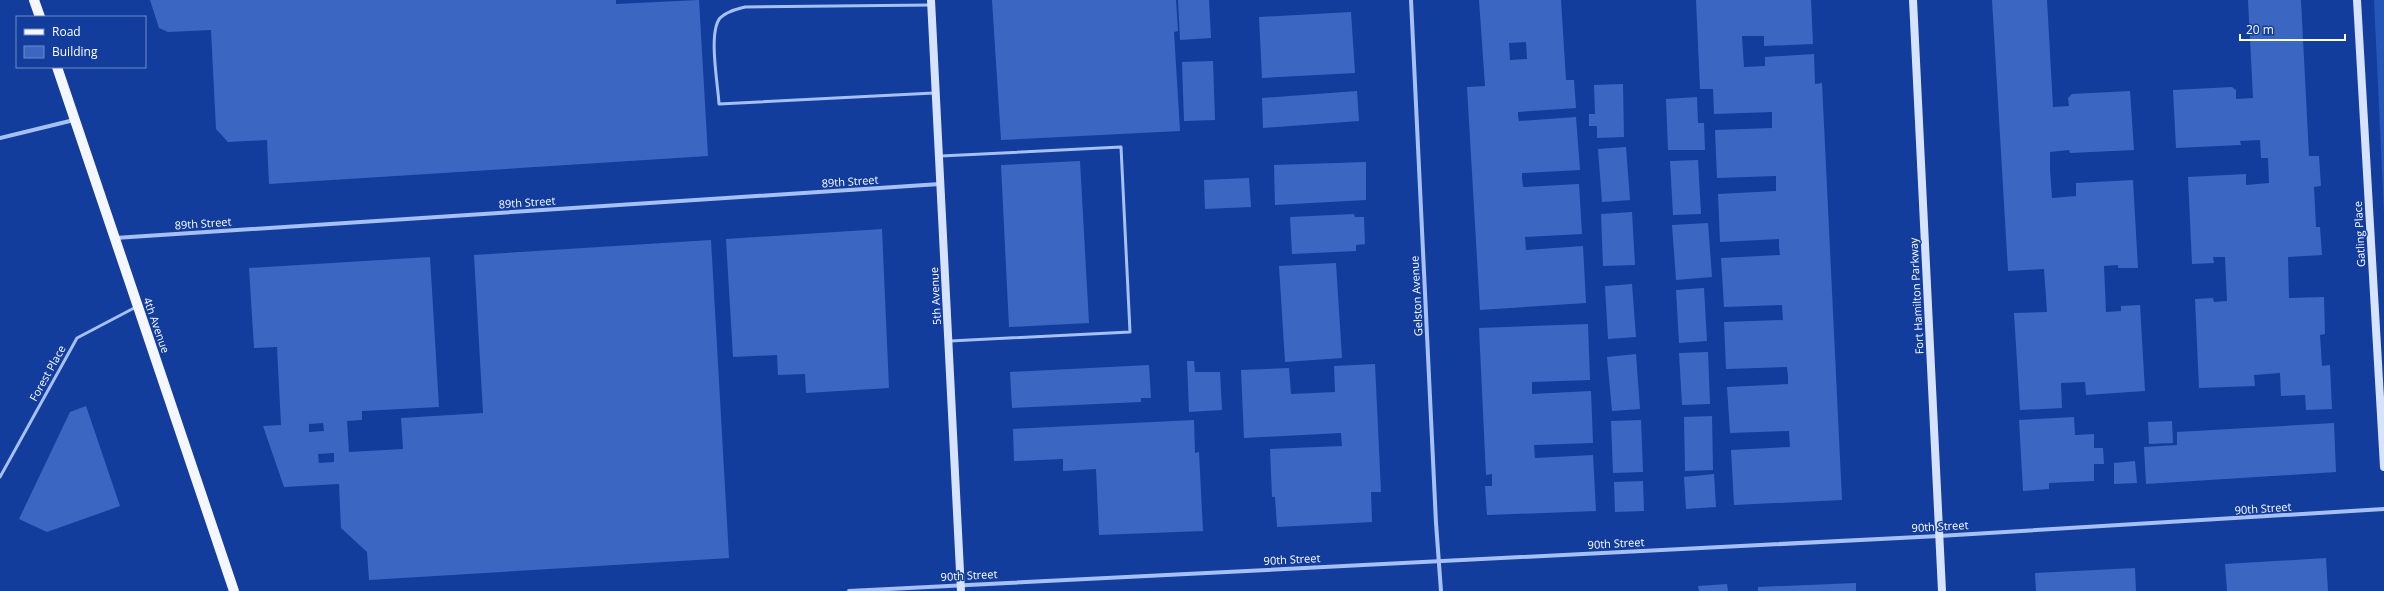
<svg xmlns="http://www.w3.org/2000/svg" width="2384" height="591" font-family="'Open Sans',sans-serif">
<rect width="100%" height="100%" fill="#123d9c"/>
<path fill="#2556ba" d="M2374,0H2384V214Z"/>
<g fill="#3b67c3" fill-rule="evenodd">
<path d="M150,0H616V4L699,0L708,156L269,184L267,140L228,142L216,129L211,30L168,32L159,28Z"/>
<path d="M992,0H1176L1178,31L1174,32L1180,131L1001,140Z"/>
<path d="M1178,0H1209L1211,38L1180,40Z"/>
<path d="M1479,0H1561L1566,80H1574L1576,108L1518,112V116L1519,121L1576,117L1580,170L1522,173V178L1523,187L1579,184L1582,234L1525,237L1526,250L1583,246L1586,303L1480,310L1467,87L1485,86ZM1526,42L1527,59L1510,60L1509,43Z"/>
<path d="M1696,0H1811L1813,44L1764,46V36H1742L1744,67L1765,66V57L1814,54L1815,84L1822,83L1842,500L1734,505L1731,450L1790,447L1789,431L1730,433L1727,387L1788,384V376L1787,367L1726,369L1724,322L1783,320L1782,305L1724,307L1721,258L1780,255L1779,247V239L1720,242L1718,194L1776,191V176L1717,178L1715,130L1772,128V112L1714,114L1713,89H1700Z"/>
<path d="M1992,0H2047L2053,107L2069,106L2068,98L2072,94L2130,91L2134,150L2070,153L2069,150L2050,152V170L2052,198L2076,196V183L2133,180L2138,268H2118V265L2104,266L2106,312L2121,311V306L2140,305L2145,391L2086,395L2085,382L2061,383L2062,408L2020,410L2014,313L2047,312L2044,269L2008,271Z"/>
<path d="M2248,0H2301L2309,156H2319L2321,186L2314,187L2316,227H2320L2322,255L2288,257L2289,298L2324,297L2325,334L2320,335L2322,366L2330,365L2332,409L2306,410L2305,395L2281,396L2280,373L2254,375L2255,386L2199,388L2195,299L2213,298L2214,302L2227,301L2225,257H2213L2214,263L2192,264L2188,177L2246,174V185L2269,183L2268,158H2261L2260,140L2240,141L2241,145L2176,148L2173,90L2232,87L2236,90V99L2253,98Z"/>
<path d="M1351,12L1355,73L1262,78L1259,17Z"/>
<path d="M1213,61L1215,120L1184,121L1182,62Z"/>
<path d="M1623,84L1624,137L1597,138V126H1589V114H1595L1594,85Z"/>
<path d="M1357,91L1359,121L1263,128L1262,98Z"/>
<path d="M1697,97L1698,123H1704L1705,150H1668L1666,99Z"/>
<path d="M1626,147L1630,200L1602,202L1598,149Z"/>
<path d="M1698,160L1701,214L1673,215L1670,161Z"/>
<path d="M1080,161L1089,323L1009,327L1001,165Z"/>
<path d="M1366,162V200L1275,205L1274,165Z"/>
<path d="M1249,178L1251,207L1205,209L1204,180Z"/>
<path d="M1632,212L1635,265L1603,266L1601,214Z"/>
<path d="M1354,214L1355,217H1364L1365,244L1356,245V251L1292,254L1290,217Z"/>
<path d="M1708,223L1712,277L1676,280L1672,225Z"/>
<path d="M882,229L889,388L806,393L805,374L778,375L777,355L733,357L726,239Z"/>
<path d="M711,240L729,558L369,580L367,552L341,528L339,484L284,487L263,426L281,425L277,347L254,348L249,268L430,257L439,407L362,411V420L347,421L349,452L403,449L401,418L483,413L474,255ZM323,423L324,431L309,432V424ZM334,453V462L319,463L318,454Z"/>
<path d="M1336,263L1342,358L1285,362L1279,266Z"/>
<path d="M1632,284L1636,337L1608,339L1605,286Z"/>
<path d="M1704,288L1707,341L1679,343L1676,290Z"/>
<path d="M1588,324L1590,380L1532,382V394L1591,391L1593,443L1534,445L1535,458L1593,455L1596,511L1487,515L1485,486H1492V474L1486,475L1479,328Z"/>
<path d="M1708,352L1710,404L1682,405L1679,353Z"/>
<path d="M1636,354L1640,409L1612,411L1607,357Z"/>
<path d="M1187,361H1194L1195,372H1220L1222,410L1189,412Z"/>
<path d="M1375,364L1381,492H1371L1372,522L1277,527L1275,497H1272L1270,449L1342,446L1341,433L1244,438L1241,370L1289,368L1291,394L1335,392L1334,366Z"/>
<path d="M1149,365L1151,398H1141V402L1012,408L1010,372Z"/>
<path d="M86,406L120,506L47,532L19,519L70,412Z"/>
<path d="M1712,416L1713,470L1685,471L1684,417Z"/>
<path d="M2074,417L2075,435L2094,434V448H2103L2104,464H2094V481L2049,483V489L2023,491L2019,420Z"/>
<path d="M1194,420L1195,453L1199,452L1203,531L1099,535L1096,469L1063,471V459L1014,461L1013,429Z"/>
<path d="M1641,420L1643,472L1613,473L1611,421Z"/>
<path d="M2172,421L2173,443L2149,444L2148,422Z"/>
<path d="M2334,423L2336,472L2146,484L2144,447L2177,445V432Z"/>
<path d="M2135,461L2137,483L2114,484V463Z"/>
<path d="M1714,474L1716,507L1686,509L1684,477Z"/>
<path d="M1643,481L1644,511L1615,512L1614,482Z"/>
<path d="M2326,558L2328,591H2227L2225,564Z"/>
<path d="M2135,568L2136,591H2036L2035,573Z"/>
<path d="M1856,583V591H1758V587Z"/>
<path d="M1727,584L1728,591H1699L1698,586Z"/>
</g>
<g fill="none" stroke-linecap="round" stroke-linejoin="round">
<g stroke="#a7c0f4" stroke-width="3">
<path d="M931,5L745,7C737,9 727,11 720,18C708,33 718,84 719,104L934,93"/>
<path d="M941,156L1121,147L1130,332L950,341"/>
<path d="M0,477L77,338L136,307"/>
</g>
<g stroke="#a7c0f4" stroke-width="4">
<path d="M1411,0L1436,523L1441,591"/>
<path d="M0,138L74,120"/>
<path d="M115,238L940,184"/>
<path d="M849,591L1939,536L2384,509"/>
</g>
<g stroke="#d7e3fd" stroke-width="8">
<path d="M931,0L961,591"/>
<path d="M1913,0L1942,591"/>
<path d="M2357,0L2384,467"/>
</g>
<g stroke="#f4f7ff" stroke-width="10">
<path d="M34,0L40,17"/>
<path d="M57,67L234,591"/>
</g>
</g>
<g text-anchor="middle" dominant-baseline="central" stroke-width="3" stroke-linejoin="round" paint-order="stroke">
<g font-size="11" fill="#fff" stroke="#123d9c">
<text transform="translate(850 181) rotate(-4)">89th Street</text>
<text transform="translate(527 202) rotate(-4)">89th Street</text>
<text transform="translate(203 223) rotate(-4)">89th Street</text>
<text transform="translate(2359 234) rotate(-93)">Gatling Place</text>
<text transform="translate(935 296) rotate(-93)">5th Avenue</text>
<text transform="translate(1416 296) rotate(-93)">Gelston Avenue</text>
<text transform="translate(1916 296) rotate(-93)">Fort Hamilton Parkway</text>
<text transform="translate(157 325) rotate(71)">4th Avenue</text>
<text transform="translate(47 373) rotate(-61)">Forest Place</text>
<text transform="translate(2263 508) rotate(-4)">90th Street</text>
<text transform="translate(1940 526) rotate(-3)">90th Street</text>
<text transform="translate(1616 543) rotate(-3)">90th Street</text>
<text transform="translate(1292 559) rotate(-3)">90th Street</text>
<text transform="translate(969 575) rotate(-3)">90th Street</text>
</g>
</g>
<rect x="16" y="16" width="130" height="52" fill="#123d9c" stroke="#718bc4"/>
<rect x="24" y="29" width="20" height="6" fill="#f4f7ff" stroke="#718bc4"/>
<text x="52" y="36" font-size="12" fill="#ffffff">Road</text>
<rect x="24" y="46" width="20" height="12" fill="#3b67c3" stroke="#718bc4"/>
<text x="52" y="56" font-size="12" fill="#ffffff">Building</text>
<path d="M2240 34v6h105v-6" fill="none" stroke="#ffffff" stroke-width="2"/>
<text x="2246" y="34" font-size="12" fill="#ffffff" stroke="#123d9c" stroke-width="3" paint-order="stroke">20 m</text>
</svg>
